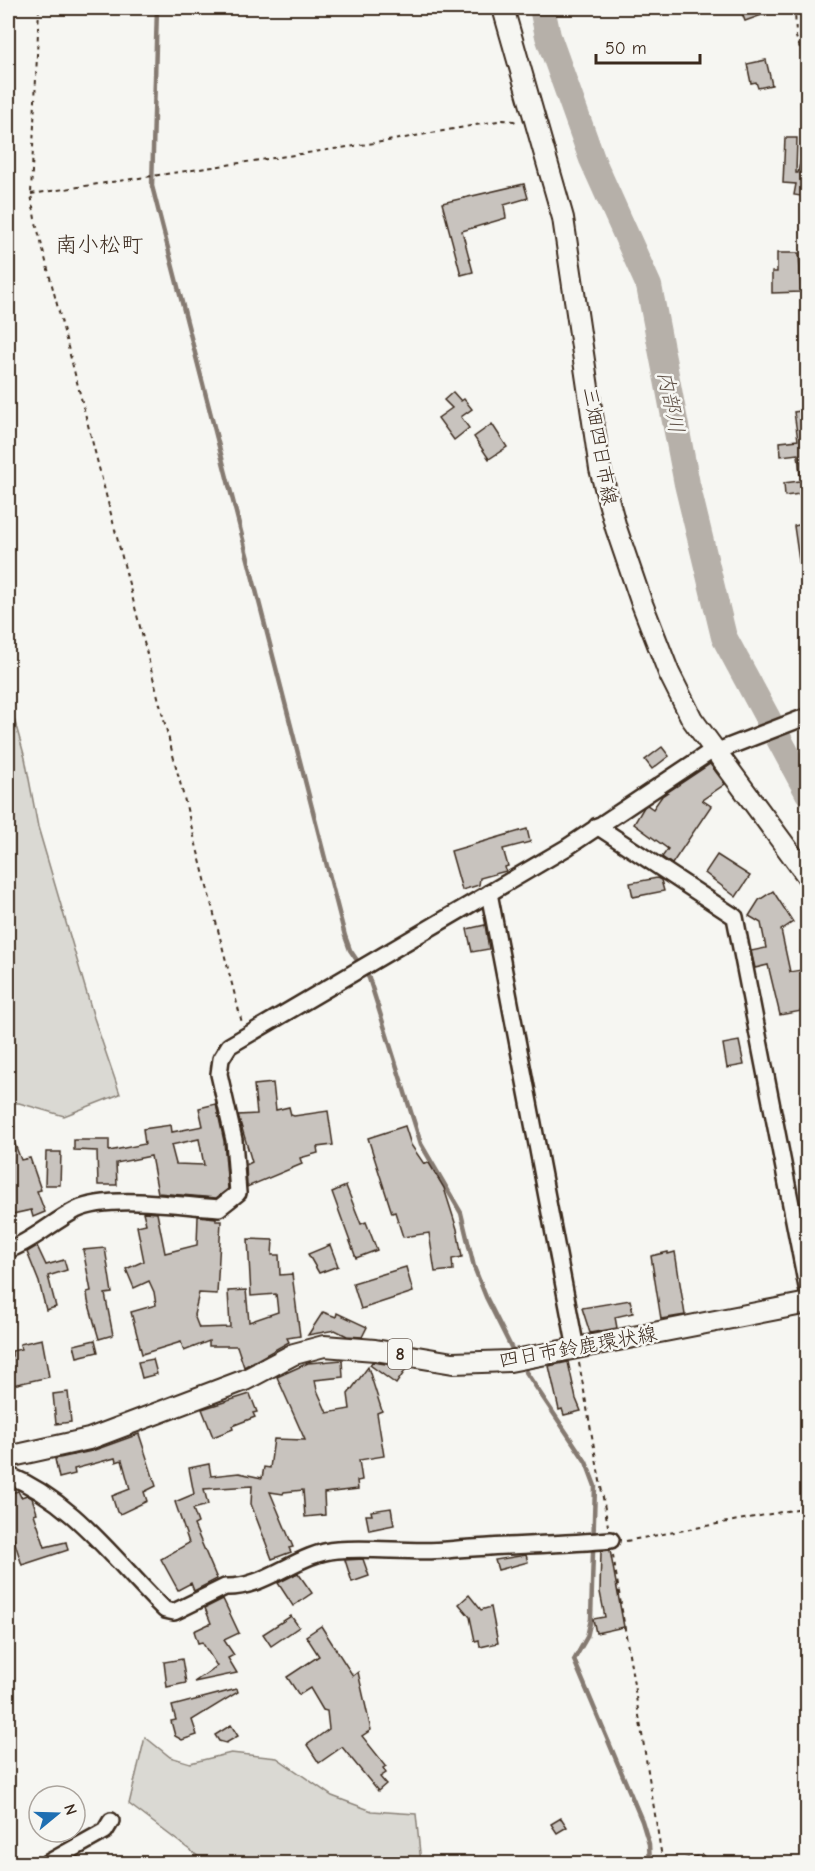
<svg xmlns="http://www.w3.org/2000/svg" width="815" height="1871" font-family="'Comic Neue','Klee One',sans-serif">
<rect width="100%" height="100%" fill="#f6f6f2"/>
<filter id="ink" filterUnits="userSpaceOnUse"><feTurbulence type="fractalNoise" baseFrequency=".0167" numOctaves="2"/><feDisplacementMap in="SourceGraphic" scale="12" xChannelSelector="R" yChannelSelector="G"/><feConvolveMatrix kernelMatrix="1 2 1 2 8 2 1 2 1" color-interpolation-filters="sRGB"/></filter>
<g filter="url(#ink)">
<g fill="#dad9d3" stroke="#8a8278" stroke-width="1.5">
<path d="M8,697L25,758L38,827L94,1018L120,1094L64,1116L19,1103H8Z"/>
<path d="M145,1737L170,1757L190,1763L231,1753L277,1758L332,1796L372,1811L416,1814L421,1863H207L129,1804Z"/>
</g>
<g fill="none" stroke-linecap="round" stroke-linejoin="round">
<g stroke="#857a71" stroke-width="4.5">
<path d="M157,8L152,186L345,936L350,950L369,978L421,1144L461,1213L474,1267L486,1297L512,1349"/>
<path d="M526,1372L586,1462L595,1486L591,1619L587,1637L574,1660L642,1821L649,1844L650,1864"/>
</g>
<path stroke="#b6b0a9" stroke-width="26" d="M542,8L548,36L592,159L649,286L687,484L724,637L808,793"/>
</g>
<g fill="#c8c3be" stroke="#3b2a1e" stroke-width="1.5" fill-rule="evenodd">
<path d="M740,8H779V9L745,21Z"/>
<path d="M766,60L772,85L758,88L756,82L751,83L747,64Z"/>
<path d="M785,138H797L796,173H798L802,153H807V197L794,195L796,184L783,183Z"/>
<path d="M524,184L528,198L504,205L506,218L462,231L473,272L461,275L442,203Z"/>
<path d="M777,253H799L801,292L772,293V272H777Z"/>
<path d="M453,392L461,401L464,399L472,409L461,417L469,428L454,440L438,418L452,408L444,400Z"/>
<path d="M807,410V474L800,475L798,454L781,456L780,442L798,440L794,412Z"/>
<path d="M492,424L507,447L489,459L474,437Z"/>
<path d="M807,480V493L785,496L784,483Z"/>
<path d="M807,523V567L800,568L794,526Z"/>
<path d="M662,747L669,756L652,769L645,760Z"/>
<path d="M710,764L725,784L702,800L711,806L672,864L662,857L668,849L634,824L644,807L647,805L653,809L662,796Z"/>
<path d="M527,829L530,842L503,849L508,866L505,867L506,871L480,878L479,885L462,890L451,851Z"/>
<path d="M717,855L750,876L736,897L705,873Z"/>
<path d="M657,878L661,880L664,891L633,897L630,883Z"/>
<path d="M773,891L793,922L781,930L790,972L801,970L804,988L807,987V1010L780,1015L768,965L755,968L751,951L766,948L761,923L749,916L759,900Z"/>
<path d="M485,925L489,949L472,952L467,929Z"/>
<path d="M739,1041L744,1065L727,1068L723,1044Z"/>
<path d="M273,1083L276,1110L289,1107L291,1115L294,1116L328,1111L333,1145L317,1147L318,1153L300,1158L302,1164L247,1187L246,1165L252,1162L238,1115L257,1114L254,1085Z"/>
<path d="M216,1104L224,1141L228,1189L216,1198L158,1193L151,1156L116,1163L117,1185H98L97,1151L74,1150V1140H109V1151L145,1144L143,1129L171,1125L172,1132L203,1126L199,1108ZM199,1139L204,1165L176,1164L171,1145Z"/>
<path d="M8,1126L21,1160L30,1158L41,1190L37,1191L45,1212L33,1217L31,1210L8,1215Z"/>
<path d="M405,1126L411,1145L424,1164L429,1163L444,1188L457,1229L462,1257L452,1259L453,1270L435,1272L429,1233L403,1237L395,1212L392,1213L368,1138Z"/>
<path d="M46,1152H61L60,1185H45Z"/>
<path d="M346,1186L361,1224L366,1222L377,1250L356,1258L332,1192Z"/>
<path d="M143,1212L157,1213L165,1253L197,1245L198,1216L216,1218V1221H221L217,1294L199,1293L194,1315L199,1328L230,1327L228,1291L246,1290L249,1322L278,1312L276,1294L251,1296L248,1239L273,1240L272,1255H279L280,1275L292,1274L300,1336L287,1338L289,1342L244,1367L237,1346H209V1341L184,1351L181,1342L142,1354L131,1312L156,1305L154,1292L149,1281L134,1288L126,1269L144,1261L137,1226L146,1224Z"/>
<path d="M330,1245L338,1266L319,1273L308,1254Z"/>
<path d="M37,1246L46,1265L64,1260L67,1270L48,1276L56,1307L46,1310L39,1282L27,1252Z"/>
<path d="M105,1248L112,1293L105,1294L113,1335L99,1339L88,1301L87,1292L91,1291L83,1250Z"/>
<path d="M668,1252V1254L675,1252L685,1315L661,1319L651,1256Z"/>
<path d="M406,1267L413,1292L361,1309L353,1283Z"/>
<path d="M630,1300L633,1313L615,1317L617,1328L590,1333L582,1308Z"/>
<path d="M323,1312L336,1317L337,1313L367,1327L362,1337L347,1336L335,1330L308,1335Z"/>
<path d="M42,1339L49,1377L8,1386V1357L12,1356V1351L21,1349L20,1344Z"/>
<path d="M95,1340L98,1352L77,1357L74,1345Z"/>
<path d="M153,1359L157,1374L142,1378L138,1362Z"/>
<path d="M342,1360L343,1377L315,1380L317,1390L327,1413L350,1409L348,1394L368,1367L382,1411L377,1413L384,1456L359,1460L362,1480L357,1481L358,1489L324,1493L325,1515L305,1517L303,1490L284,1492L283,1494L270,1492L293,1547L289,1548L291,1552L272,1559L251,1504L252,1486L204,1489L208,1505L193,1509L198,1523L194,1525L217,1579L194,1591L191,1583L178,1590L161,1559L189,1543L175,1502L194,1494L189,1468L209,1464L211,1476L239,1473L262,1478L264,1467L270,1468L274,1439L305,1440L277,1377L308,1363Z"/>
<path d="M372,1362L406,1367L407,1368L396,1384L370,1365Z"/>
<path d="M568,1362L576,1399L581,1411L564,1415L562,1409L559,1410L549,1366Z"/>
<path d="M68,1392L71,1422L56,1424L53,1394Z"/>
<path d="M250,1394L257,1412L253,1413L255,1417L232,1426L233,1429L213,1437L202,1409Z"/>
<path d="M139,1434L156,1486L144,1492L147,1501L120,1514L117,1512L112,1496L130,1489L122,1460L116,1462L115,1458L74,1469L75,1474L59,1478L55,1459L92,1451Z"/>
<path d="M18,1491L21,1497L27,1495L32,1498L37,1513L34,1514L45,1547L66,1542L68,1550L22,1565L13,1537L8,1539V1494Z"/>
<path d="M391,1508L394,1525L369,1530L366,1515H372L371,1511Z"/>
<path d="M610,1550L624,1627L596,1633L593,1619L605,1617L600,1592L601,1551Z"/>
<path d="M526,1555L528,1562L498,1570L495,1560Z"/>
<path d="M363,1559L369,1576L352,1582L345,1560Z"/>
<path d="M298,1573L312,1593L293,1606L278,1583Z"/>
<path d="M469,1595L481,1610L491,1607L498,1643L480,1647L479,1640L475,1641L470,1617L459,1604Z"/>
<path d="M223,1599L239,1633L224,1640L234,1655L228,1658L237,1673L194,1682L217,1666L202,1642L198,1643L194,1631L211,1623L205,1608Z"/>
<path d="M291,1616L299,1627L271,1646L263,1634Z"/>
<path d="M321,1626L353,1676L358,1672L371,1730L362,1736L386,1766L383,1768L386,1773L380,1777L386,1784L378,1791L342,1747L319,1763L307,1745L329,1729L327,1711L323,1710L310,1688L299,1695L287,1677L319,1656L306,1636Z"/>
<path d="M182,1659L186,1683L167,1687L164,1662Z"/>
<path d="M237,1689L238,1692L192,1720L197,1735L182,1740L175,1736L171,1721L176,1720L172,1706Z"/>
<path d="M231,1725L238,1736L226,1743L219,1741L215,1735Z"/>
<path d="M561,1818L567,1827L557,1833L551,1824Z"/>
</g>
<g fill="none" stroke-linecap="round" stroke-linejoin="round">
<g stroke="#3b2a1e" stroke-width="20">
<g id="minor">
<path d="M715,752L808,716"/>
<path d="M597,826L735,917L808,1292"/>
<path d="M489,893L576,1349"/>
<path d="M8,1250C33,1241 52,1222 76,1210C110,1194 180,1206 219,1208L238,1193L234,1140L219,1074L221,1059L229,1046L566,848L713,750"/>
<path d="M8,1475C70,1500 109,1553 155,1600L165,1610L174,1612L225,1587C265,1589 297,1553 337,1550C373,1547 410,1553 447,1550C501,1545 556,1545 611,1540"/>
<path d="M46,1864L105,1831L111,1821"/>
</g>
</g>
<g stroke="#3b2a1e" stroke-width="24">
<g id="major">
<path d="M503,8L563,218L600,469L616,528L641,601L669,673L692,719L808,877"/>
<path d="M8,1457L89,1439L245,1380L294,1354L324,1346L375,1350L453,1363L510,1361L808,1303"/>
</g>
</g>
<g stroke="#3b2a1e" stroke-width="2" stroke-dasharray="4.5 4.5" stroke-linecap="butt">
<path d="M39,8L31,194L35,219L242,1023"/>
<path d="M795,8L796,37L808,70"/>
<path d="M31,194L388,141L503,120L514,121L519,124"/>
<path d="M579,1363L608,1526"/>
<path d="M626,1541L808,1507"/>
<path d="M613,1555L663,1864"/>
<path d="M667,1864L703,1855L705,1864"/>
</g>
<use href="#minor" stroke="#f6f6f2" stroke-width="15"/>
<use href="#major" stroke="#f6f6f2" stroke-width="20"/>
</g>
</g>
<g text-anchor="middle" dominant-baseline="central" stroke-width="5" stroke-linejoin="round" paint-order="stroke">
<rect fill="#f6f6f2" stroke="#73675e" stroke-width="1.5" x="388" y="1339" width="24" height="30" rx="4.5"/>
<g font-size="18" font-weight="bold" fill="#3b2a1e">
<text x="400" y="1354">8</text>
</g>
<g font-size="20" fill="#3b2a1e" stroke="#f6f6f2">
<text transform="translate(600 446) rotate(80)">三畑四日市線</text>
<text transform="translate(578 1347) rotate(-10)">四日市鈴鹿環状線</text>
</g>
<g font-size="21" font-style="italic" fill="#605248" stroke="#f6f6f2">
<text transform="translate(671 402) rotate(79)">内部川</text>
</g>
<g font-size="22" fill="#3b2a1e" stroke="#f6f6f2">
<text x="99" y="245">南小松町</text>
</g>
</g>
<rect width="815" height="1871" fill="none" stroke="#f6f6f2" stroke-width="30"/>
<rect x="15" y="15" width="785" height="1841" fill="none" stroke="#3b2a1e" stroke-width="2" filter="url(#ink)"/>
<g transform="translate(57 1814) rotate(71)"><circle r="28" fill="#f6f6f2" stroke="#aba49d" stroke-width="1.5"/>
<path d="M0-4.5L10 22L0 15L-10 22Z" fill="#1f6fb2"/>
<text y="-9" font-size="16" font-weight="bold" text-anchor="middle" fill="#3b2a1e">N</text>
</g>
<path d="M596 54v9h104v-9" fill="none" stroke="#3b2a1e" stroke-width="3"/>
<text x="605" y="54" font-size="18" fill="#3b2a1e" stroke="#f6f6f2" stroke-width="4.5" paint-order="stroke">50 m</text>
</svg>
